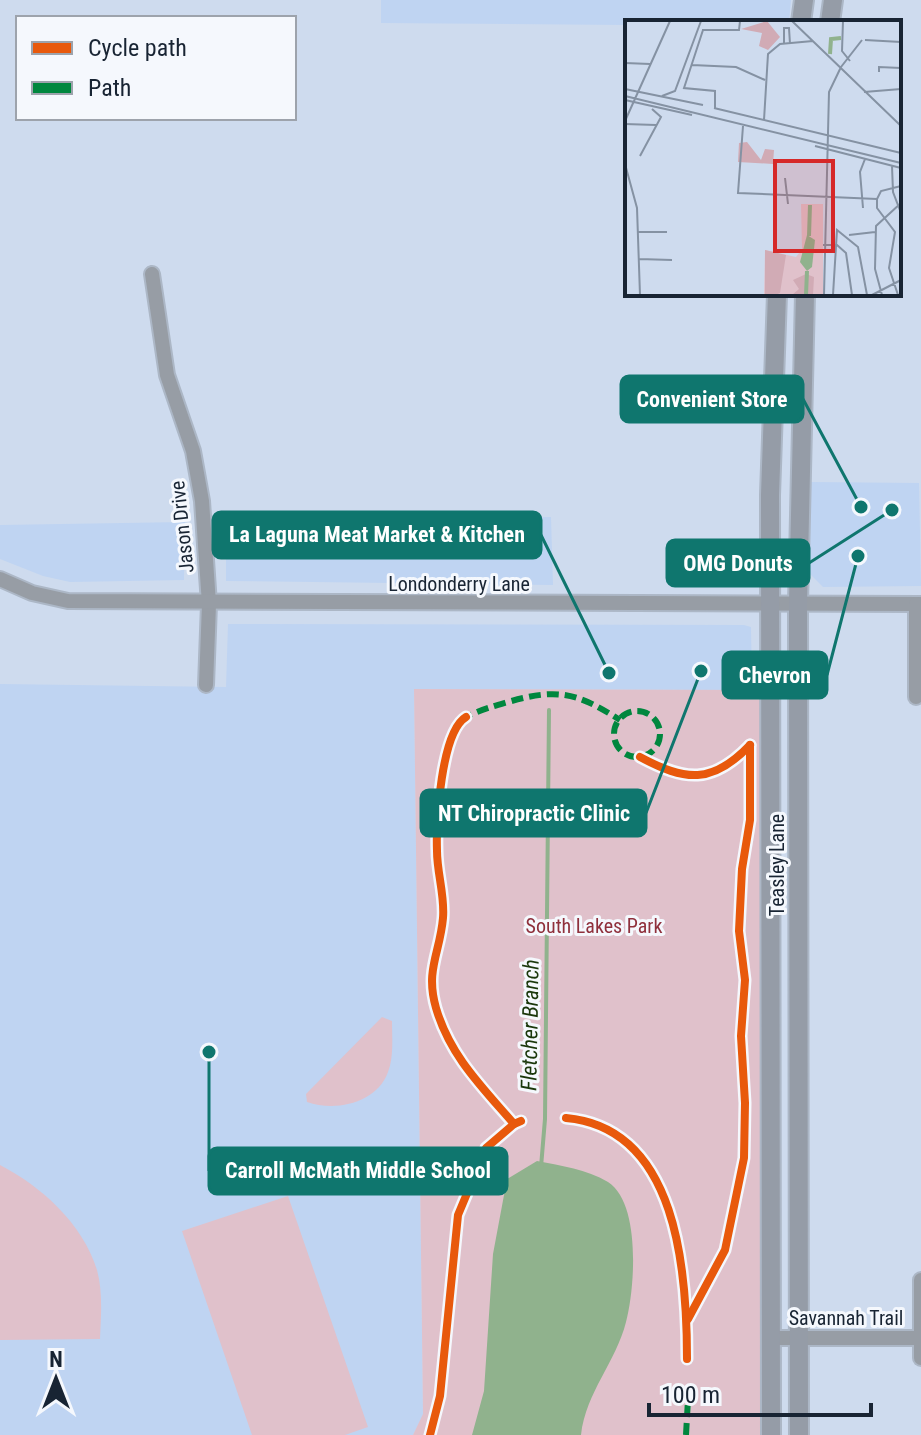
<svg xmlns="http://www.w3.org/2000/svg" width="921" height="1435" font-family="'Roboto Condensed',sans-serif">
<rect width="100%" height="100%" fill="#cedbee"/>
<g fill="#bfd4f2">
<path d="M381,0H791L789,22H627V25L381,23Z"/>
<path d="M810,482L919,483L921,586L823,587L809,573Z"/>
<path d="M551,517L553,585L226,581V521Z"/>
<path d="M185,522L184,580L70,582L43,576L0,559V525Z"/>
<path d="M228,624L744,625L751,627L752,690L414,689L423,1415L413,1435H0V684L226,687Z"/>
</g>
<g fill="#e0c1cb">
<path d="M414,689L770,690L771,1435H413L423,1414Z"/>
<path d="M382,1017L392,1021C392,1037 394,1057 388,1072C377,1103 336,1112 307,1102L306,1094Z"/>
<path d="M0,1165C41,1186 83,1224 97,1270C103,1292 101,1316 100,1339L0,1340Z"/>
<path d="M288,1196L368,1427L345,1435H252L182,1231Z"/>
</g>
<path fill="#90b28d" d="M537,1161C562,1166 586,1169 608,1182C641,1203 635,1288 626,1322C616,1362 586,1392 581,1435H472L484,1391L493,1254L507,1179Z"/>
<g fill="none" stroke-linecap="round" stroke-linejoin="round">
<path stroke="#90b28d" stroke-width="4" d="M541,1167L545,1119L549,710"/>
<g stroke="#acb7c6" stroke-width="18">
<g id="street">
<path d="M152,274L167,375L193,451L202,501L209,604L206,685"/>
<path d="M0,579L32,593L68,601L921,604"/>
<path d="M916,604V697"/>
<path d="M921,1280V1358"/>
<path d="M771,1338H921"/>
</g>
</g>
<g stroke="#acb7c6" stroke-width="22">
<g id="secondary">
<path d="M801,22L804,0"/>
<path d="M830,22L833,0"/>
<path d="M771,1435L770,495L777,294"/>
<path d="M799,1435L798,604L805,294"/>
</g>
</g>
<use href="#street" stroke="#979da5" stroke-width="14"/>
<use href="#secondary" stroke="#959ca7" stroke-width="18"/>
<g stroke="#00873e" stroke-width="6" stroke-dasharray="12 6" stroke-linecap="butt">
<circle cx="637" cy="734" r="23"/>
<path d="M461,720C476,711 491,707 508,702C557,688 576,692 620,720"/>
<path d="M686,1435L688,1399"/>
</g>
<g stroke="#f5f8fd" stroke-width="13">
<g id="cycleway">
<path d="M466,717C441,732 436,822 437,851C437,873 445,896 443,918C440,953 425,970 436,1008C450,1056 482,1087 514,1124L521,1121"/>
<path d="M640,757C685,781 712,785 750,745"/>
<path d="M566,1118C678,1128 687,1272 687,1359"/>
<path d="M688,1319L725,1250L744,1158L745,1103L741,1036L745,980L739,931L742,869L750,820V745"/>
<path d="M430,1435L440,1396L458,1215L486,1148L514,1124"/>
</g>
</g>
<use href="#cycleway" stroke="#e8590c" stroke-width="8"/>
</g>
<g text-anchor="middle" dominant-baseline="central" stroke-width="6" stroke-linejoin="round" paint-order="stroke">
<g font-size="20" fill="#182433" stroke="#f5f8fd">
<text transform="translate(182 527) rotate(-96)">Jason Drive</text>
<text x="459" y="584">Londonderry Lane</text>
<text transform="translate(777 865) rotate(-90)">Teasley Lane</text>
<text x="846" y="1318">Savannah Trail</text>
</g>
<g font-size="20" fill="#8f303c" stroke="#f5f8fd">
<text x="594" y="926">South Lakes Park</text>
</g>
<g font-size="22" font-style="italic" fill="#1a370b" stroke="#f5f8fd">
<text transform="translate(530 1025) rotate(-89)">Fletcher Branch</text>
</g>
</g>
<g transform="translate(625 20)">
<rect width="276" height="276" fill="#cedbee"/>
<path d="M176,184H198V275H139L140,230L171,237L177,229Z" fill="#e0c1cb"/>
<path d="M142,1L155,17L143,30L134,26L137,13L116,9ZM122,122L136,140L140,129L149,130L148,144L113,142L114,123ZM140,230L161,235L155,273L150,275H140ZM181,254L189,257L188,275H167L174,269L168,260Z" fill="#d1abb5"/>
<path d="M182,215L190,220L187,247L182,251L175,242Z" fill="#90b28d"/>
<path fill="none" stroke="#90b28d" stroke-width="4" d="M205,34L206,19L216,18M184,216L185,185M181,275L182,251"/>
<path fill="none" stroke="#8592a3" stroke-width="2" d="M167,1L276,106M218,1L217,31L225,41M77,10H114L115,1M78,10L59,68L90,71V88M240,20L276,22M159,24V8H164L165,24M0,43L25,44M67,45L111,47L140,60M216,47L237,20M254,52V47L276,48M0,69L78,85M239,72L276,69M0,76L276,143M37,76L50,71L76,1M0,80L67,95M89,88L276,133M139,100L143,34L155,24L188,21M0,101L45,1M0,104L31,105M118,106L113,173L252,179M190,126L276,148M15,136L36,97L27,89M0,144L12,188L15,275M267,146L268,172L276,193M160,158L163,184M238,188L235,152L240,139M13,212H42M224,215L250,212M198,225H212L221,233L227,275M14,239L47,240M199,275L204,72L216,47M208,275L212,210L233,227L242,275M247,275L276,260M257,275L250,249L251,206L276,183M273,275L264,248L270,212L252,188V179L256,171L276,166"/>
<path fill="#d62828" fill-opacity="0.15" stroke="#d62828" stroke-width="4" d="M150,141H208V231H150Z"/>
<rect width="276" height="276" fill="none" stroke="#182433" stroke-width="4"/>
</g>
<path fill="none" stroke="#0f766e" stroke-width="3" d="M861 507L803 399M609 673L541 535M892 510L809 563M858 556L827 675M701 671L646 813M209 1052L209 1171"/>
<g fill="#0f766e" stroke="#f5f8fd" stroke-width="3">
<circle cx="861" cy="507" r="8"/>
<circle cx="609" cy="673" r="8"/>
<circle cx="892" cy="510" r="8"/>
<circle cx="858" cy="556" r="8"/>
<circle cx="701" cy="671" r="8"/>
<circle cx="209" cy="1052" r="8"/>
</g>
<g fill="#0f766e" stroke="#0f766e" stroke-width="3">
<rect x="621" y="376" width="182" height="46" rx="8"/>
<rect x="213" y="512" width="328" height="46" rx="8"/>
<rect x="667" y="540" width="142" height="46" rx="8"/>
<rect x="723" y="652" width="104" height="46" rx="8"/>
<rect x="421" y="790" width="225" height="46" rx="8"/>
<rect x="209" y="1148" width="298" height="46" rx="8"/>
</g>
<g font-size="22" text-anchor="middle" font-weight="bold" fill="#fff">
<text x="712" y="407">Convenient Store</text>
<text x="377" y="542">La Laguna Meat Market &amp; Kitchen</text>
<text x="738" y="571">OMG Donuts</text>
<text x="775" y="683">Chevron</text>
<text x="534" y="821">NT Chiropractic Clinic</text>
<text x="358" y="1178">Carroll McMath Middle School</text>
</g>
<rect x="16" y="16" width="280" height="104" fill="#f5f8fd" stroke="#9da3ac" stroke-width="2"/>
<rect x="32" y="42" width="40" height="12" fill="#e8590c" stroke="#9da3ac" stroke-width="2"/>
<text x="88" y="56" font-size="24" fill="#182433">Cycle path</text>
<rect x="32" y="82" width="40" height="12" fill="#00873e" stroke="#9da3ac" stroke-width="2"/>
<text x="88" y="96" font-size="24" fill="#182433">Path</text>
<g transform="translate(56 1379)" stroke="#f5f8fd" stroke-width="6" paint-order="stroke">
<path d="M0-6L14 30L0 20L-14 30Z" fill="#182433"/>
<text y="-12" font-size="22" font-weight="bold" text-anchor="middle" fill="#182433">N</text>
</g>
<path d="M649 1403v12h222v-12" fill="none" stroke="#182433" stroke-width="4"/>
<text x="661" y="1403" font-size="24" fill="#182433" stroke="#f5f8fd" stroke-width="6" paint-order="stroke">100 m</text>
</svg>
